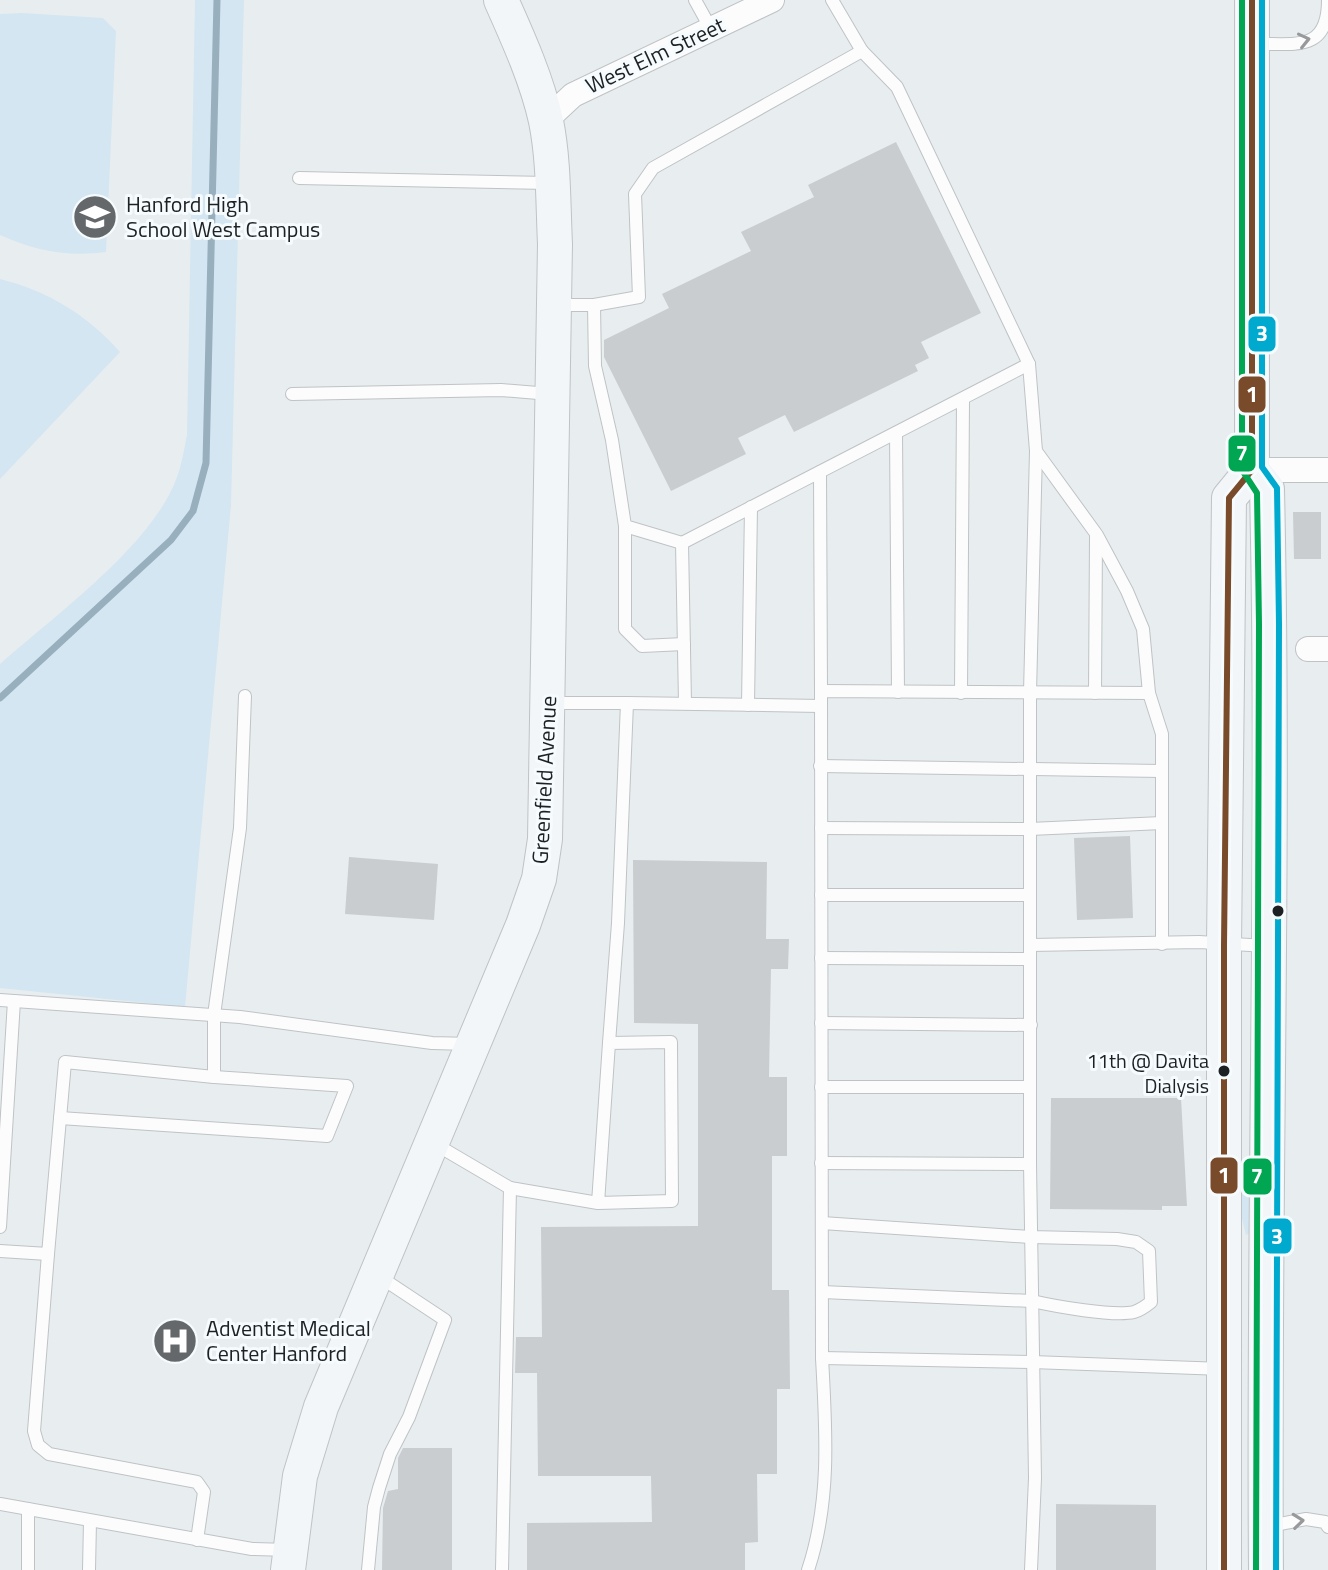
<svg xmlns="http://www.w3.org/2000/svg" width="1328" height="1570" font-family="'Titillium Web',sans-serif">
<rect width="100%" height="100%" fill="#e8edf0"/>
<g fill="#d4e6f1">
<path d="M195,0H244L231,505L185,1007L0,988V664C54,616 153,545 177,477C182,464 184,449 187,435Z"/>
<path d="M22,13L103,18L116,31L106,252C67,257 35,251 0,235V14Z"/>
<path d="M0,279C48,291 87,315 120,352L0,479Z"/>
<path d="M1239,1163H1246L1252,1232L1246,1235L1238,1202Z"/>
</g>
<g fill="none" stroke-linecap="round" stroke-linejoin="round">
<path stroke="#98afbe" stroke-width="7" d="M0,698L171,540L193,511L206,463L217,0"/>
</g>
<g fill="#c9cdd0">
<path d="M896,142L981,313L921,342L929,358L915,365L918,371L794,432L785,415L738,438L746,454L671,491L604,357V340L669,308L662,294L751,251L741,232L814,197L808,185Z"/>
<path d="M1293,512H1321V559H1294Z"/>
<path d="M1130,836L1133,918L1077,920L1074,838Z"/>
<path d="M349,857L438,864L434,920L345,914Z"/>
<path d="M633,860L767,862L766,939H789L788,969H771L769,1077H787V1156H772V1290H789L790,1389H777V1474H757L758,1542L745,1543V1570H527V1523L652,1522L651,1476H538L537,1373H515L516,1337H542L541,1227L698,1226V1024L634,1023Z"/>
<path d="M1051,1098H1181L1187,1206H1162V1210L1050,1209Z"/>
<path d="M403,1448H452V1570H382L383,1508L388,1491L398,1489V1458Z"/>
<path d="M1056,1504L1156,1505V1570H1056Z"/>
</g>
<g fill="none" stroke-linecap="round" stroke-linejoin="round">
<g stroke="#bfc3c5" stroke-width="14">
<g id="lane">
<path d="M695,0L711,29"/>
<path d="M1254,44C1295,43 1328,53 1328,0"/>
<path d="M862,51L897,87L1029,364L1036,451L1097,535L1127,591L1143,629L1149,693L1162,734V944"/>
<path d="M299,178L549,183"/>
<path d="M557,305H594L595,366L612,440L625,526L682,543L685,703"/>
<path d="M594,305L639,297L635,194L653,168L862,51L832,0"/>
<path d="M292,394L501,390L550,394"/>
<path d="M896,433L898,692"/>
<path d="M820,472L821,691"/>
<path d="M625,526V629L642,646L684,644"/>
<path d="M682,543L1029,364"/>
<path d="M961,693L963,400"/>
<path d="M1095,693L1096,537"/>
<path d="M550,703H627L618,923L609,1043"/>
<path d="M627,703L821,706"/>
<path d="M748,705L751,507"/>
<path d="M820,766L1162,771"/>
<path d="M821,828L1030,829L1162,823"/>
<path d="M821,895H1030"/>
<path d="M1030,945L1199,942L1267,946"/>
<path d="M821,958L1030,959"/>
<path d="M0,1000L240,1017L432,1043L470,1044"/>
<path d="M821,1023L1031,1025"/>
<path d="M821,1087H1030"/>
<path d="M60,1118L327,1136L347,1086L214,1077"/>
<path d="M435,1144L510,1188L502,1570"/>
<path d="M821,1163L1030,1164"/>
<path d="M510,1188L598,1203L672,1201L671,1042L609,1043L598,1203"/>
<path d="M822,1223L1030,1237L1117,1239L1136,1242L1149,1251L1151,1302C1146,1306 1141,1310 1134,1312C1114,1317 1054,1306 1032,1301L822,1292"/>
<path d="M0,1227L14,1001"/>
<path d="M0,1251L48,1254L65,1062L214,1077V1015L240,828L245,696"/>
<path d="M48,1254L34,1431L38,1445L49,1454L197,1482L204,1492L197,1540"/>
<path d="M822,1358L1032,1362L1223,1369"/>
<path d="M0,1504L252,1549L289,1550"/>
<path d="M1269,1526L1306,1519L1325,1522L1328,1527"/>
<path d="M28,1570V1509"/>
<path d="M89,1570L90,1521"/>
<path d="M368,1570L374,1507L379,1488L390,1454L409,1417L445,1320L377,1275"/>
<path d="M808,1570C831,1501 826,1430 822,1358L821,691L1149,693"/>
<path d="M1031,1570L1035,1478L1030,1164V693L1036,451"/>
</g>
</g>
<g stroke="#bfc3c5" stroke-width="26">
<g id="street">
<path d="M545,121L573,95L772,0"/>
<path d="M1252,470H1328"/>
<path d="M1308,649H1328"/>
</g>
</g>
<g stroke="#bfc3c5" stroke-width="36">
<g id="secondary">
<path d="M1252,0V470L1267,489C1275,849 1263,1210 1266,1570"/>
<path d="M288,1570L300,1476L321,1407L523,925L539,879L545,839L555,244C553,204 554,161 546,121C537,80 518,38 501,0"/>
<path d="M1224,1570V945L1229,498L1252,470"/>
</g>
</g>
<use href="#lane" stroke="#fcfcfd" stroke-width="12"/>
<use href="#street" stroke="#fcfcfd" stroke-width="24"/>
<use href="#secondary" stroke="#f2f6f8" stroke-width="34"/>
<g stroke="#f6fbfe" stroke-width="12">
<path id="bus-1" d="M1224,1570V945L1229,498L1252,470V0"/>
</g>
<g stroke="#f6fbfe" stroke-width="12">
<path id="bus-2" d="M1242,0V470L1257,493L1259,624L1256,1570"/>
</g>
<g stroke="#f6fbfe" stroke-width="12">
<path id="bus-3" d="M1262,0V467L1277,488L1279,624L1276,1570"/>
</g>
<use href="#bus-1" stroke="#7a4b2a" stroke-width="6"/>
<use href="#bus-2" stroke="#00a651" stroke-width="6"/>
<use href="#bus-3" stroke="#00a9ce" stroke-width="6"/>
</g>
<defs><path id="oneway-chevron" d="M-2-3.5L2.5 0L-2 3.5" fill="none" stroke-width="1.6" stroke-linecap="round" stroke-linejoin="round" transform="scale(2)"/></defs>
<g stroke="#98999b">
<use href="#oneway-chevron" transform="translate(1304 40) rotate(-13)"/>
<use href="#oneway-chevron" transform="translate(1298 1521) rotate(-6)"/>
</g>
<defs>
<g id="school-disc" transform="scale(2.3)"><circle r="9.5" fill="#64686b" stroke="#f6fbfe"/><path d="M0-5L7-2L0 1L-7-2ZM-4 1L0 2.5L4 1V4Q0 6-4 4Z" fill="#fff"/></g>
<g id="hospital-disc" transform="scale(2.3)"><circle r="9.5" fill="#64686b" stroke="#f6fbfe"/><path d="M-5-5h3v3.5h4V-5h3V5h-3V1.5h-4V5h-3Z" fill="#fff"/></g>
</defs>
<g fill-rule="evenodd">
<use href="#school-disc" x="95" y="217"/>
<use href="#hospital-disc" x="175" y="1341"/>
</g>
<g fill="#1d2123" stroke="#f6fbfe" stroke-width="3">
<circle cx="1278" cy="911" r="7"/>
<circle cx="1224" cy="1071" r="7"/>
</g>
<g text-anchor="middle" dominant-baseline="central" stroke-width="6" stroke-linejoin="round" paint-order="stroke">
<g font-size="20" fill="#1d2123" stroke="#f6fbfe" text-anchor="end">
<text x="1209" y="1060">11th @ Davita<tspan x="1209" dy="25">Dialysis</tspan></text>
</g>
<g font-size="22" fill="#1d2123" stroke="#f6fbfe">
<text transform="translate(655 55) rotate(-25)">West Elm Street</text>
<text transform="translate(544 780) rotate(-87)">Greenfield Avenue</text>
</g>
<g font-size="22" fill="#1d2123" stroke="#f6fbfe" text-anchor="start">
<text x="126" y="204">Hanford High<tspan x="126" dy="25">School West Campus</tspan></text>
<text x="206" y="1328">Adventist Medical<tspan x="206" dy="25">Center Hanford</tspan></text>
</g>
</g>
<g stroke="#f6fbfe" stroke-width="3">
<rect x="1247" y="315" width="30" height="38" rx="8" fill="#00a9ce"/>
<rect x="1237" y="375" width="30" height="39" rx="8" fill="#7a4b2a"/>
<rect x="1227" y="434" width="30" height="39" rx="8" fill="#00a651"/>
<rect x="1209" y="1156" width="30" height="39" rx="8" fill="#7a4b2a"/>
<rect x="1242" y="1157" width="31" height="39" rx="8" fill="#00a651"/>
<rect x="1262" y="1217" width="31" height="38" rx="8" fill="#00a9ce"/>
</g>
<g font-size="22" text-anchor="middle" font-weight="bold" fill="#fff">
<text x="1262" y="341">3</text>
<text x="1252" y="402">1</text>
<text x="1242" y="461">7</text>
<text x="1224" y="1183">1</text>
<text x="1257" y="1184">7</text>
<text x="1277" y="1244">3</text>
</g>
</svg>
